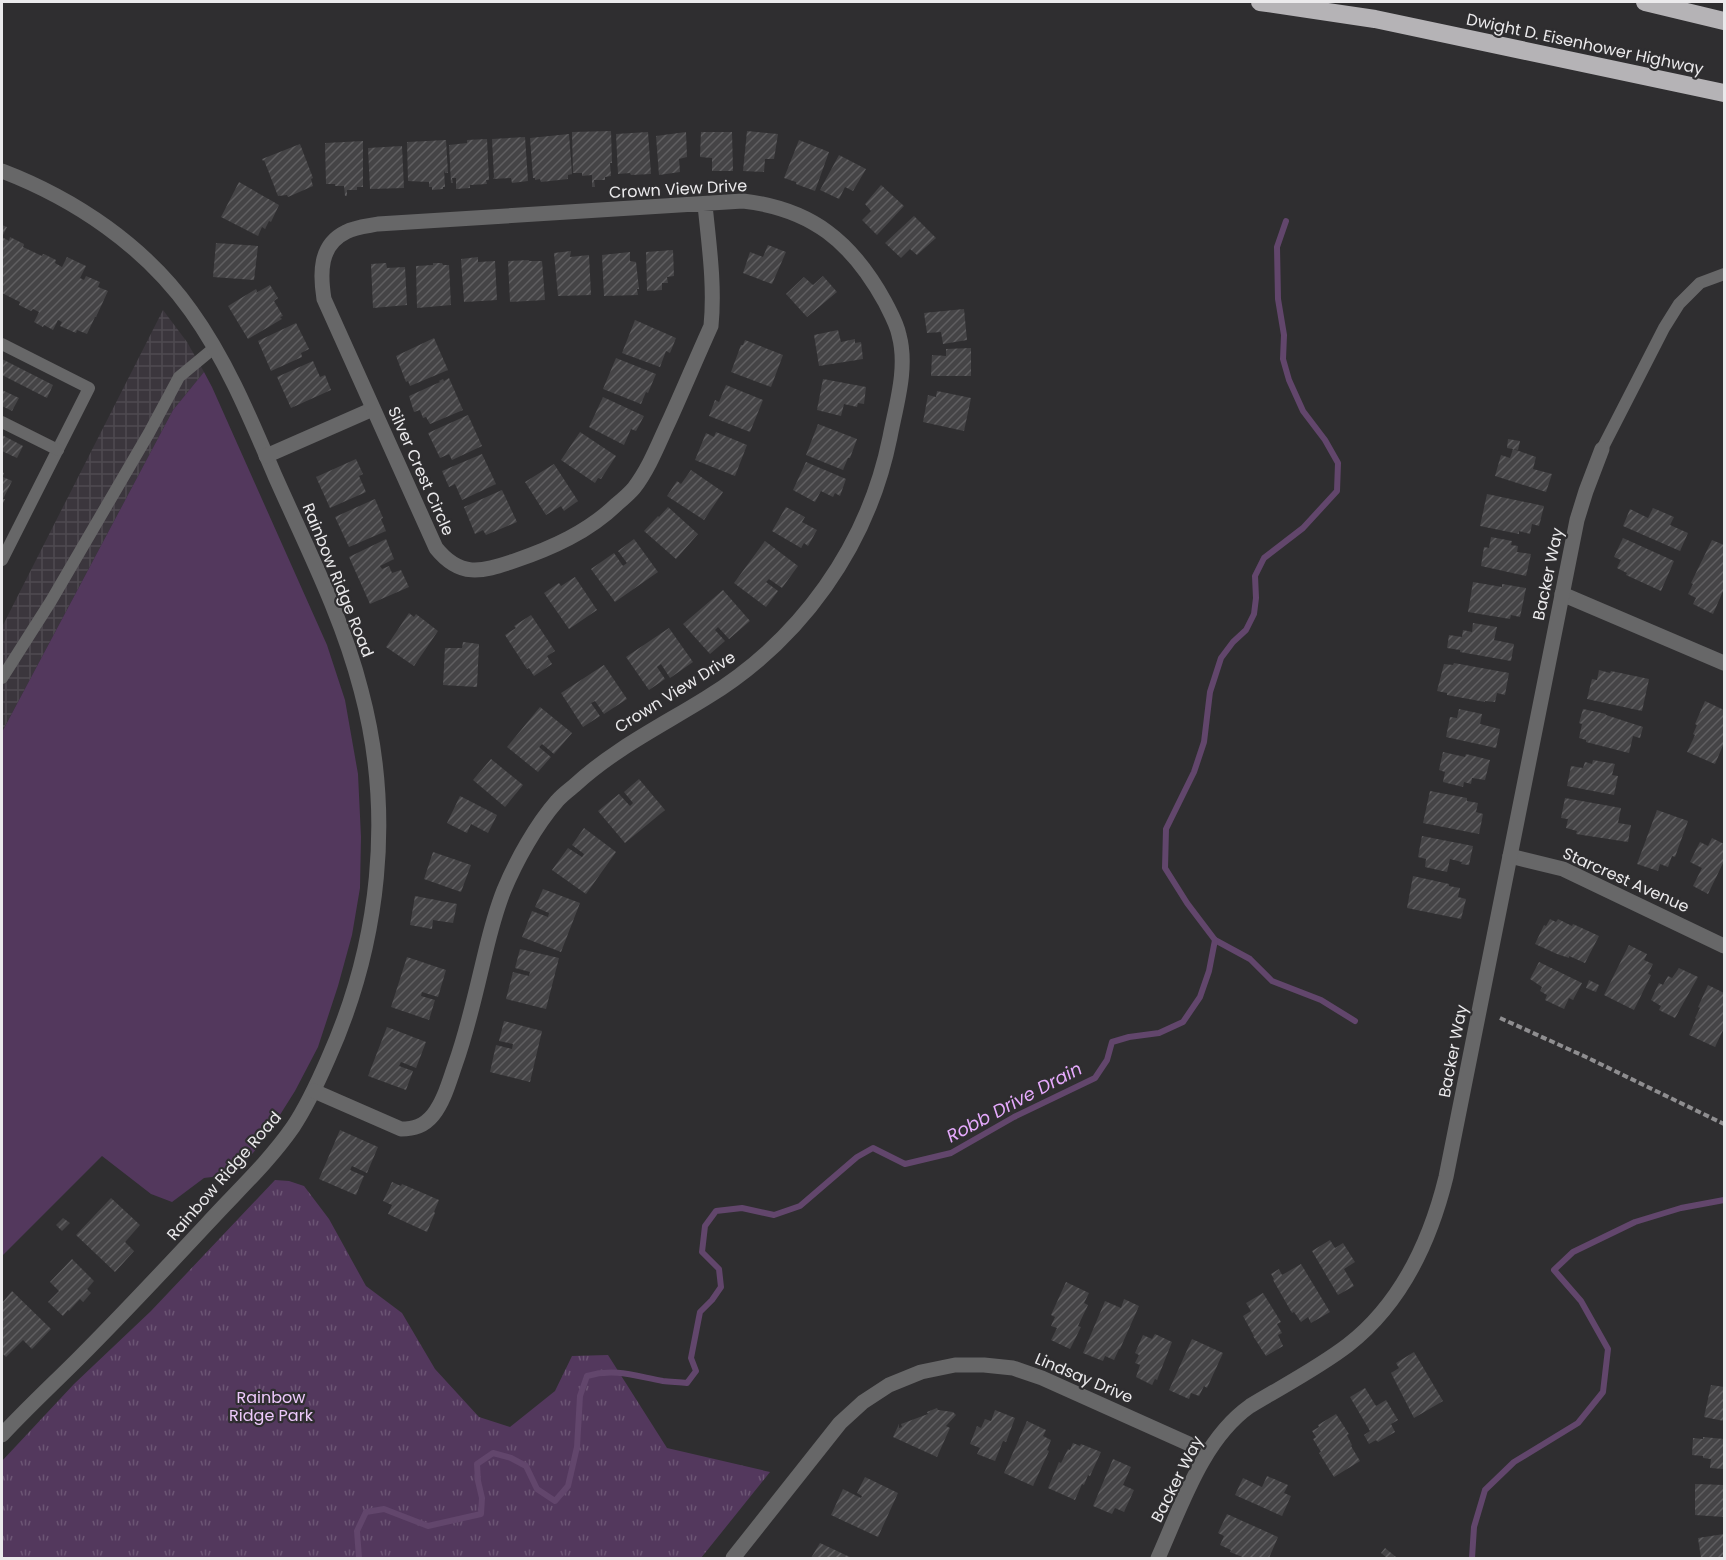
<svg xmlns="http://www.w3.org/2000/svg" width="1726" height="1560" font-family="Poppins,sans-serif">
<defs>
<pattern id="industrial-grid" width="8" height="8" patternUnits="userSpaceOnUse" patternTransform="scale(1.5)"><rect width="8" height="8" fill="#3b363d"/><path d="M0 4h8M4 0v8" fill="none" stroke="#4e4a50"/></pattern>
<pattern id="park-tufts" width="24" height="20" patternUnits="userSpaceOnUse" patternTransform="scale(1.5)"><rect width="24" height="20" fill="#53385d"/><path d="M3 7l-1-3M5 7V3M7 7l1-3M15 17l-1-3M17 17v-4M19 17l1-3" fill="none" stroke="#6c5574"/></pattern>
<pattern id="building-hatch" width="6" height="6" patternUnits="userSpaceOnUse" patternTransform="scale(1.5)"><rect width="6" height="6" fill="#454446"/><path d="M-1 1l2-2M0 6l6-6M5 7l2-2" fill="none" stroke="#605f61"/></pattern>
</defs>
<rect width="100%" height="100%" fill="#2f2e30"/>
<path fill="url(#industrial-grid)" d="M163,310L187,342L204,372L173,410L2,732V627Z"/>
<path fill="#53385d" d="M204,372L212,387L327,645L345,700L358,774L361,837L360,888L352,935L338,986L318,1047L295,1091L266,1137L236,1174L204,1178L172,1202L151,1194L102,1156L2,1256V732L173,410Z"/>
<path fill="url(#park-tufts)" d="M275,1180L289,1181L304,1186L329,1219L366,1286L402,1313L435,1369L479,1417L510,1427L555,1391L572,1356L608,1355L667,1448L770,1472L701,1558H2V1461L74,1384L151,1311Z"/>
<g fill="none" stroke-linecap="round" stroke-linejoin="round">
<g stroke="#62466c" stroke-width="6">
<path d="M1215,940L1250,959L1272,981L1321,1000L1355,1021"/>
<path d="M359,1558L357,1531L366,1512L384,1509L428,1526L481,1514L482,1498L478,1481L477,1464L493,1453L511,1458L526,1466L537,1489L555,1501L568,1486L577,1447L580,1396L587,1376C615,1368 635,1376 663,1381C671,1382 679,1382 687,1383L696,1371L691,1358L700,1312L712,1300L721,1287L719,1269L702,1252L705,1226L716,1211L742,1208L774,1215L800,1206L857,1157L873,1148L905,1164L951,1153L1014,1117L1095,1078L1107,1060L1112,1042L1129,1037L1159,1033L1183,1022L1200,997L1209,971L1215,940L1187,903L1165,868L1166,829L1194,772L1204,742L1210,692L1221,658L1233,642L1246,630L1254,614L1256,598L1255,576L1264,558L1303,528L1337,491L1338,463L1325,440L1303,411L1289,380L1283,359L1284,335L1278,299L1277,247L1286,221"/>
<path d="M1472,1558L1474,1527L1485,1490L1514,1462L1578,1423L1603,1392L1608,1349L1581,1301L1554,1270L1573,1252L1635,1222L1681,1208L1724,1200"/>
</g>
</g>
<g fill="url(#building-hatch)">
<path d="M611,131L612,163H610L611,176L605,177V180H594L595,187H592V175L582,176V173H573L572,132Z"/>
<path d="M747,131L778,134L774,159H765L764,172L743,171Z"/>
<path d="M648,132L651,174L631,175L630,173L618,174L616,134Z"/>
<path d="M686,132L687,157L679,159L680,172L659,175L656,136Z"/>
<path d="M701,132H732L733,171H712V158L700,157Z"/>
<path d="M569,134L572,174L568,175V179L541,182L540,179L535,180V178H533L530,138Z"/>
<path d="M525,137L528,181L512,183L511,178L493,179L494,177L492,139Z"/>
<path d="M487,139L489,180H486L487,184L470,185V188L456,189V178H452L453,183H451L449,145L467,143V140Z"/>
<path d="M446,140L448,173H445L444,170L445,187H443V189L432,190V187H429V182L408,181L407,142Z"/>
<path d="M799,140L829,152L815,191L796,184V182L784,178Z"/>
<path d="M363,141V187H357V190H347V196H345L344,186H335V184H326L325,143Z"/>
<path d="M300,144L313,178L311,179L313,186L288,197L287,195L278,196L264,160L263,161L262,159Z"/>
<path d="M402,146L404,188L370,189L368,148Z"/>
<path d="M839,155L866,169L853,191L845,187L839,199L820,190Z"/>
<path d="M239,182L279,205L271,222L269,221L265,229L262,227L258,236L221,217Z"/>
<path d="M881,185L904,206L877,235L862,220L871,211L865,204Z"/>
<path d="M914,216L936,238L917,255L910,249L901,258L885,243Z"/>
<path d="M2,225L7,227L2,237L9,241L10,237L24,244L23,247L42,256L43,254H44L56,260L55,263L62,267L67,257L86,266L80,278L84,280L86,276L100,282L98,287L108,291L96,317H95L87,334L77,330L76,333L60,326L62,322L58,320L53,330L44,325L43,327L34,322L39,312L33,309L31,311L19,305L20,302L2,293Z"/>
<path d="M216,243L258,246L254,280L213,277Z"/>
<path d="M768,245L786,252L772,284L743,273L750,252L763,257Z"/>
<path d="M673,250L674,276L667,277L668,283H662V290L647,291L646,252Z"/>
<path d="M571,251L570,257L589,255L591,295L558,296L554,253Z"/>
<path d="M630,252V261L636,262L639,289H637L638,295L604,296L602,255Z"/>
<path d="M478,257V262L495,261L497,300L464,302L461,259Z"/>
<path d="M529,260V261H542L545,300L510,302L508,261Z"/>
<path d="M386,263L387,268L405,267L407,305L373,308L371,264Z"/>
<path d="M433,263H442L443,265H449L451,305L417,308L416,266L433,265Z"/>
<path d="M823,276L837,292L807,317L786,294L804,277L813,285Z"/>
<path d="M270,285L278,298L274,301L283,316L280,317L282,319L248,339L228,306L256,289L257,291L256,293Z"/>
<path d="M964,309L967,340L943,344L941,332L927,333L924,313Z"/>
<path d="M635,320L676,338L670,353L666,351L660,367L622,353Z"/>
<path d="M296,323L309,349L301,353L302,357L271,371L258,341Z"/>
<path d="M838,330L841,342L855,339V343L861,342L863,359L819,366L814,335Z"/>
<path d="M434,338L448,370L410,386L408,381L406,382L396,356Z"/>
<path d="M745,340L783,355L771,387L731,372L741,345H743Z"/>
<path d="M971,348V376H931L932,355L946,356V349Z"/>
<path d="M616,358L656,374L648,393L646,392L641,404L603,389Z"/>
<path d="M2,359L53,385L47,398L2,375Z"/>
<path d="M313,361L320,377L325,375L331,390L291,408L277,377Z"/>
<path d="M449,378L463,410L430,424L426,417L423,418L420,410L414,412L409,396L440,382L439,381L443,379L444,381Z"/>
<path d="M823,379L866,387L864,404L858,403L857,407L844,404L841,416L817,410Z"/>
<path d="M726,385L763,400L750,432L709,416L715,400L719,402Z"/>
<path d="M2,390L19,398L12,411L2,406Z"/>
<path d="M937,391L971,398L964,431L923,422L928,395L936,397Z"/>
<path d="M603,397L644,416L636,431L631,429L624,445L589,427Z"/>
<path d="M468,415L482,446L452,460L449,454L440,458L428,433Z"/>
<path d="M818,424L857,439L850,458H848L843,470L806,455Z"/>
<path d="M580,432L616,456L601,479L598,478L595,483L561,460Z"/>
<path d="M716,432L747,445L735,476L695,460L706,433L714,437Z"/>
<path d="M2,435L23,446L17,458L2,451Z"/>
<path d="M1508,439L1520,441L1518,450L1507,448Z"/>
<path d="M1513,449L1536,457L1533,469L1552,474L1546,492L1495,476L1501,455L1510,458Z"/>
<path d="M482,454L496,484L462,500L455,484L449,487L442,471Z"/>
<path d="M356,459L363,474L359,476L366,492L330,508L316,477Z"/>
<path d="M806,462L846,479L840,496L835,493L833,497L821,491L815,502L793,490Z"/>
<path d="M554,464L578,501L564,511L561,506L546,515L525,482Z"/>
<path d="M691,470L723,492L704,520L667,496L677,481L681,484Z"/>
<path d="M2,472L4,473L3,477L12,481L3,499H5L2,506Z"/>
<path d="M502,490L517,522L486,535L483,530L475,534L464,507Z"/>
<path d="M1487,494L1544,506L1539,526L1532,524L1530,534L1519,531V534L1480,526Z"/>
<path d="M375,499L383,518L381,519L386,531L349,547L335,517Z"/>
<path d="M668,507L698,534L676,559L644,531L658,516L659,517Z"/>
<path d="M786,507L805,517L802,522L817,530L808,546L804,543L801,548L772,531Z"/>
<path d="M1653,508L1674,517L1670,525L1688,533L1680,551L1623,526L1630,509L1648,518Z"/>
<path d="M1491,537L1512,541L1511,545L1518,546L1517,552L1531,554L1526,576L1481,566L1484,547L1489,548Z"/>
<path d="M1623,538L1674,561L1661,591L1626,575L1627,573L1617,568L1621,560L1614,557Z"/>
<path d="M386,539L394,559L380,566L382,569L389,566L392,573L401,570L409,587L370,604L349,557Z"/>
<path d="M634,539L658,572L615,602L591,569L614,553L623,566L627,563L618,551Z"/>
<path d="M1712,540L1724,545V589L1713,614L1693,604L1696,598L1688,594L1693,584L1691,583Z"/>
<path d="M765,541L798,566L782,588L769,579L766,582L778,591L766,607L734,583Z"/>
<path d="M575,577L597,610L569,629L544,593L559,583L561,586Z"/>
<path d="M1473,582L1502,587V584L1526,588L1520,617L1511,615L1510,619L1468,612Z"/>
<path d="M723,590L750,621L729,639L718,627L715,630L725,641L710,654L683,624Z"/>
<path d="M409,613L414,617L416,614L438,631L414,666L386,647Z"/>
<path d="M531,615L555,651L547,656L552,664L534,676L529,668L527,669L505,635L516,628L514,626Z"/>
<path d="M1473,623L1497,627L1494,640L1514,644L1511,661L1460,652V650L1447,648L1449,635L1462,637L1463,630L1472,632Z"/>
<path d="M669,628L693,662L670,678L661,664L657,667L665,679L649,690L626,657Z"/>
<path d="M463,642L479,644L477,687L443,685L445,648H462Z"/>
<path d="M1454,663L1509,673L1505,695L1497,693L1495,702L1485,701V702L1447,695V693L1437,691L1444,664L1453,665Z"/>
<path d="M604,665L627,699L604,714L595,701L591,703L600,716L583,727L561,693Z"/>
<path d="M1599,670L1610,673L1611,671L1649,679L1642,711L1587,699L1592,679L1597,680Z"/>
<path d="M1705,701L1724,710V743L1715,764L1687,752L1695,735L1693,734L1697,725L1695,724Z"/>
<path d="M540,707L572,733L554,754L542,744L539,747L551,757L538,772L507,747Z"/>
<path d="M1459,709L1482,714L1480,724L1500,729L1496,748L1446,737L1450,717L1457,718Z"/>
<path d="M1583,709L1606,714V715L1643,727L1640,738L1633,736L1629,753L1586,742V740L1579,738L1582,724L1579,723Z"/>
<path d="M1443,752L1465,757L1466,754L1490,760L1485,780L1472,778L1471,784L1464,782L1463,787L1443,782L1445,772L1439,770Z"/>
<path d="M491,759L523,785L505,807L473,780Z"/>
<path d="M1593,760L1615,764L1612,775L1618,776L1614,795L1567,786L1571,766L1583,768L1585,762L1592,764Z"/>
<path d="M639,779L665,810L625,843L598,811L619,794L630,806L633,803L624,792Z"/>
<path d="M1430,791L1467,798V801L1478,803L1476,812L1483,814L1479,834L1423,823Z"/>
<path d="M460,796L497,815L488,833L471,824L467,833L447,823Z"/>
<path d="M1565,798L1621,808L1618,823L1631,825L1628,842L1576,834L1577,831L1566,828L1568,819L1561,818Z"/>
<path d="M1657,810L1688,821L1675,857L1672,856L1668,867L1660,864L1658,871L1637,864Z"/>
<path d="M584,828L616,852L586,894L552,870L568,848L582,857L584,854L572,845Z"/>
<path d="M1422,836L1473,846L1469,865L1461,864L1462,862L1450,859L1447,872L1425,867L1426,859L1418,857Z"/>
<path d="M1712,838L1724,844V861L1708,894L1693,886L1702,868L1690,862L1700,842L1708,846Z"/>
<path d="M433,852L471,865L461,892L424,879Z"/>
<path d="M1413,876L1449,884V886L1460,888L1458,897L1466,899L1461,919L1407,908Z"/>
<path d="M543,889L580,903L561,952L522,937L532,911L548,917L549,913L535,907Z"/>
<path d="M415,896L457,904L453,923L433,920L432,929L410,925Z"/>
<path d="M1550,919L1556,922L1558,919L1572,926L1573,924L1599,936L1585,963L1569,956V958L1557,954L1535,944L1544,925L1546,926Z"/>
<path d="M1629,945L1647,954L1644,960L1653,964L1648,974L1651,975L1634,1010L1604,995Z"/>
<path d="M520,949L559,958L546,1009L506,999L513,972L529,976L530,972L515,968Z"/>
<path d="M407,957L446,970L438,997L422,992L421,996L435,1000L429,1020L391,1007Z"/>
<path d="M1539,962L1582,983L1573,1000L1569,998L1564,1009L1545,1000L1547,995L1540,991L1542,987L1530,979Z"/>
<path d="M1679,968L1698,977L1675,1018L1659,1010L1661,1006L1651,1000L1659,983L1663,985L1668,976L1672,978Z"/>
<path d="M1589,980L1599,985L1596,992L1586,988Z"/>
<path d="M1708,985L1724,993V1028L1715,1047L1689,1035L1696,1019L1695,1018L1700,1008L1698,1007Z"/>
<path d="M504,1021L542,1031L530,1082L490,1072L496,1045L512,1049L513,1044L499,1041Z"/>
<path d="M387,1027L426,1042L416,1068L401,1062L399,1066L413,1071L406,1090L368,1076Z"/>
<path d="M340,1130L378,1147L367,1173L352,1166L350,1170L364,1176L356,1195L319,1179Z"/>
<path d="M392,1182L401,1186L402,1184L439,1200L434,1212L435,1213L427,1232L388,1214L392,1205L383,1201Z"/>
<path d="M111,1198L140,1225L125,1242L134,1251L115,1272L76,1235Z"/>
<path d="M63,1218L70,1223L62,1231L56,1225Z"/>
<path d="M1330,1240L1335,1248L1343,1243L1355,1262L1344,1269L1354,1286L1338,1295L1312,1251Z"/>
<path d="M72,1259L94,1281L87,1289L91,1293L83,1302L80,1299L69,1311L68,1310L63,1316L48,1302L59,1291L50,1282Z"/>
<path d="M1301,1264L1330,1312L1311,1323L1308,1317L1301,1322L1294,1312L1292,1313L1273,1280L1274,1279L1271,1274L1279,1269L1282,1275Z"/>
<path d="M1066,1282L1089,1293L1084,1303L1088,1305L1078,1326L1081,1327L1070,1349L1051,1340L1057,1328L1051,1326L1055,1317L1051,1315Z"/>
<path d="M12,1291L51,1329L32,1349L23,1340L6,1357L2,1353V1303Z"/>
<path d="M1263,1293L1281,1322L1277,1324L1282,1333L1278,1335L1283,1346L1266,1356L1253,1336H1254L1243,1316L1251,1311L1246,1303Z"/>
<path d="M1124,1299L1139,1306L1120,1349H1119L1114,1360L1105,1356L1103,1361L1083,1353L1105,1301L1121,1308Z"/>
<path d="M1155,1334L1172,1342L1157,1380L1155,1379L1152,1385L1136,1377L1140,1365L1135,1363L1139,1355L1135,1353L1143,1335L1152,1339Z"/>
<path d="M1192,1339L1223,1353L1207,1388L1204,1386L1199,1396L1191,1393L1189,1399L1169,1390Z"/>
<path d="M1414,1352L1443,1401L1414,1418L1391,1373L1399,1368L1396,1363Z"/>
<path d="M1711,1385L1724,1387V1421L1704,1417Z"/>
<path d="M1365,1388L1376,1406L1386,1400L1398,1420L1391,1424L1395,1432L1378,1442L1376,1440L1369,1444L1364,1435L1370,1431L1350,1397Z"/>
<path d="M937,1408L938,1410L953,1412L956,1415L946,1426L950,1428L937,1457L893,1437L899,1424V1428L902,1427L901,1424L928,1414L927,1412Z"/>
<path d="M995,1410L1015,1418L1006,1442L1003,1441L995,1461L977,1454L980,1448L970,1444L977,1426L981,1428L985,1419L991,1421Z"/>
<path d="M1336,1414L1349,1434L1347,1435L1352,1445L1351,1446L1360,1461L1334,1477L1319,1453L1321,1452L1313,1439L1316,1437L1312,1431L1319,1427L1318,1425Z"/>
<path d="M1027,1421L1046,1430L1043,1436L1051,1440L1047,1450L1049,1451L1033,1486L1004,1473Z"/>
<path d="M1703,1437L1724,1439V1469L1710,1468L1711,1459L1703,1458V1456L1692,1455L1693,1438L1703,1439Z"/>
<path d="M1073,1443L1080,1446L1081,1444L1101,1452L1090,1476L1088,1475L1084,1485L1082,1484L1075,1500L1048,1488L1059,1462L1061,1463L1068,1449L1070,1450Z"/>
<path d="M1113,1459L1131,1467L1123,1485L1134,1490L1124,1512L1115,1508L1112,1514L1093,1506Z"/>
<path d="M1267,1476L1288,1485L1284,1493L1291,1496L1282,1516L1235,1495L1243,1478L1262,1487Z"/>
<path d="M865,1477L898,1493L878,1537L831,1515L843,1489L861,1498L862,1496L857,1493Z"/>
<path d="M1695,1484L1724,1485V1517L1695,1515Z"/>
<path d="M1227,1514L1278,1537L1269,1558H1245L1230,1552L1231,1550L1220,1545L1224,1536L1218,1533Z"/>
<path d="M1724,1534V1558H1710L1709,1557L1701,1558L1698,1538Z"/>
<path d="M820,1543L852,1558H811Z"/>
<path d="M1385,1548L1396,1557L1395,1558H1387L1381,1553Z"/>
</g>
<g fill="none" stroke-linecap="round" stroke-linejoin="round">
<path stroke="#8f8e90" stroke-width="4" stroke-dasharray="6 3" stroke-linecap="butt" d="M1500,1018L1586,1057L1724,1124"/>
<g stroke="#676768" stroke-width="12">
<path d="M2,344L89,388L2,560"/>
<path d="M2,422L58,450"/>
<path d="M1602,449L1664,328L1679,304L1700,283L1724,274"/>
<path d="M2,678L51,601L149,433L179,377L214,348"/>
</g>
<g stroke="#676768" stroke-width="15">
<path d="M2,171C75,199 145,246 191,311C227,361 251,420 275,476C306,546 342,616 361,690C394,813 380,943 328,1059C318,1082 307,1106 293,1127C268,1163 235,1193 206,1225C164,1270 122,1315 78,1359C53,1384 26,1409 2,1435"/>
<path d="M266,456L373,409"/>
<path d="M1562,594L1724,663"/>
<path d="M1510,856L1563,869L1724,946"/>
<path d="M314,1091L401,1129C414,1129 424,1126 433,1115C444,1101 449,1082 455,1065C468,1029 476,991 485,954C490,933 496,910 504,890C516,861 536,825 557,801C562,795 569,790 575,785C614,749 661,726 706,698C801,640 868,546 890,437C896,405 908,368 899,335C897,324 890,312 885,302C852,242 812,209 743,201L378,224C368,226 355,227 346,232C319,245 320,274 324,299L436,548C460,578 481,572 514,561C552,548 588,532 617,504C623,499 629,494 634,488C650,467 659,442 670,419C684,388 697,357 711,326C715,286 709,245 705,205"/>
<path d="M733,1558L840,1423L863,1402L889,1385L921,1372L955,1365H984L1013,1368L1042,1378L1207,1452"/>
<path d="M1158,1558C1181,1507 1202,1440 1250,1406C1283,1386 1318,1368 1348,1345C1402,1303 1430,1242 1446,1177L1577,520L1586,491L1602,449"/>
</g>
<g stroke="#b5b3b6" stroke-width="18">
<path d="M1260,2L1375,19L1724,93"/>
<path d="M1645,2L1724,21"/>
</g>
</g>
<g text-anchor="middle" dominant-baseline="central" stroke-width="4.5" stroke-linejoin="round" paint-order="stroke">
<g font-size="16" fill="#ebeaec" stroke="#2f2e30">
<text transform="translate(1585 44) rotate(12)">Dwight D. Eisenhower Highway</text>
<text transform="translate(678 189) rotate(-3)">Crown View Drive</text>
<text transform="translate(421 471) rotate(66)">Silver Crest Circle</text>
<text transform="translate(1548 574) rotate(-78)">Backer Way</text>
<text transform="translate(338 580) rotate(68)">Rainbow Ridge Road</text>
<text transform="translate(675 692) rotate(-32)">Crown View Drive</text>
<text transform="translate(1626 880) rotate(24)">Starcrest Avenue</text>
<text transform="translate(1453 1051) rotate(-79)">Backer Way</text>
<text transform="translate(224 1176) rotate(-49)">Rainbow Ridge Road</text>
<text transform="translate(1084 1378) rotate(23)">Lindsay Drive</text>
<text transform="translate(1177 1479) rotate(-63)">Backer Way</text>
</g>
<g font-size="16" fill="#edc9fb" stroke="#2f2e30">
<text x="271" y="1397">Rainbow<tspan x="271" dy="18">Ridge Park</tspan></text>
</g>
<g font-size="18" font-style="italic" fill="#e6aafd" stroke="#2f2e30">
<text transform="translate(1014 1102) rotate(-28)">Robb Drive Drain</text>
</g>
</g>
<rect width="1726" height="1560" fill="none" stroke="#ebeaec" stroke-width="6"/>
</svg>
